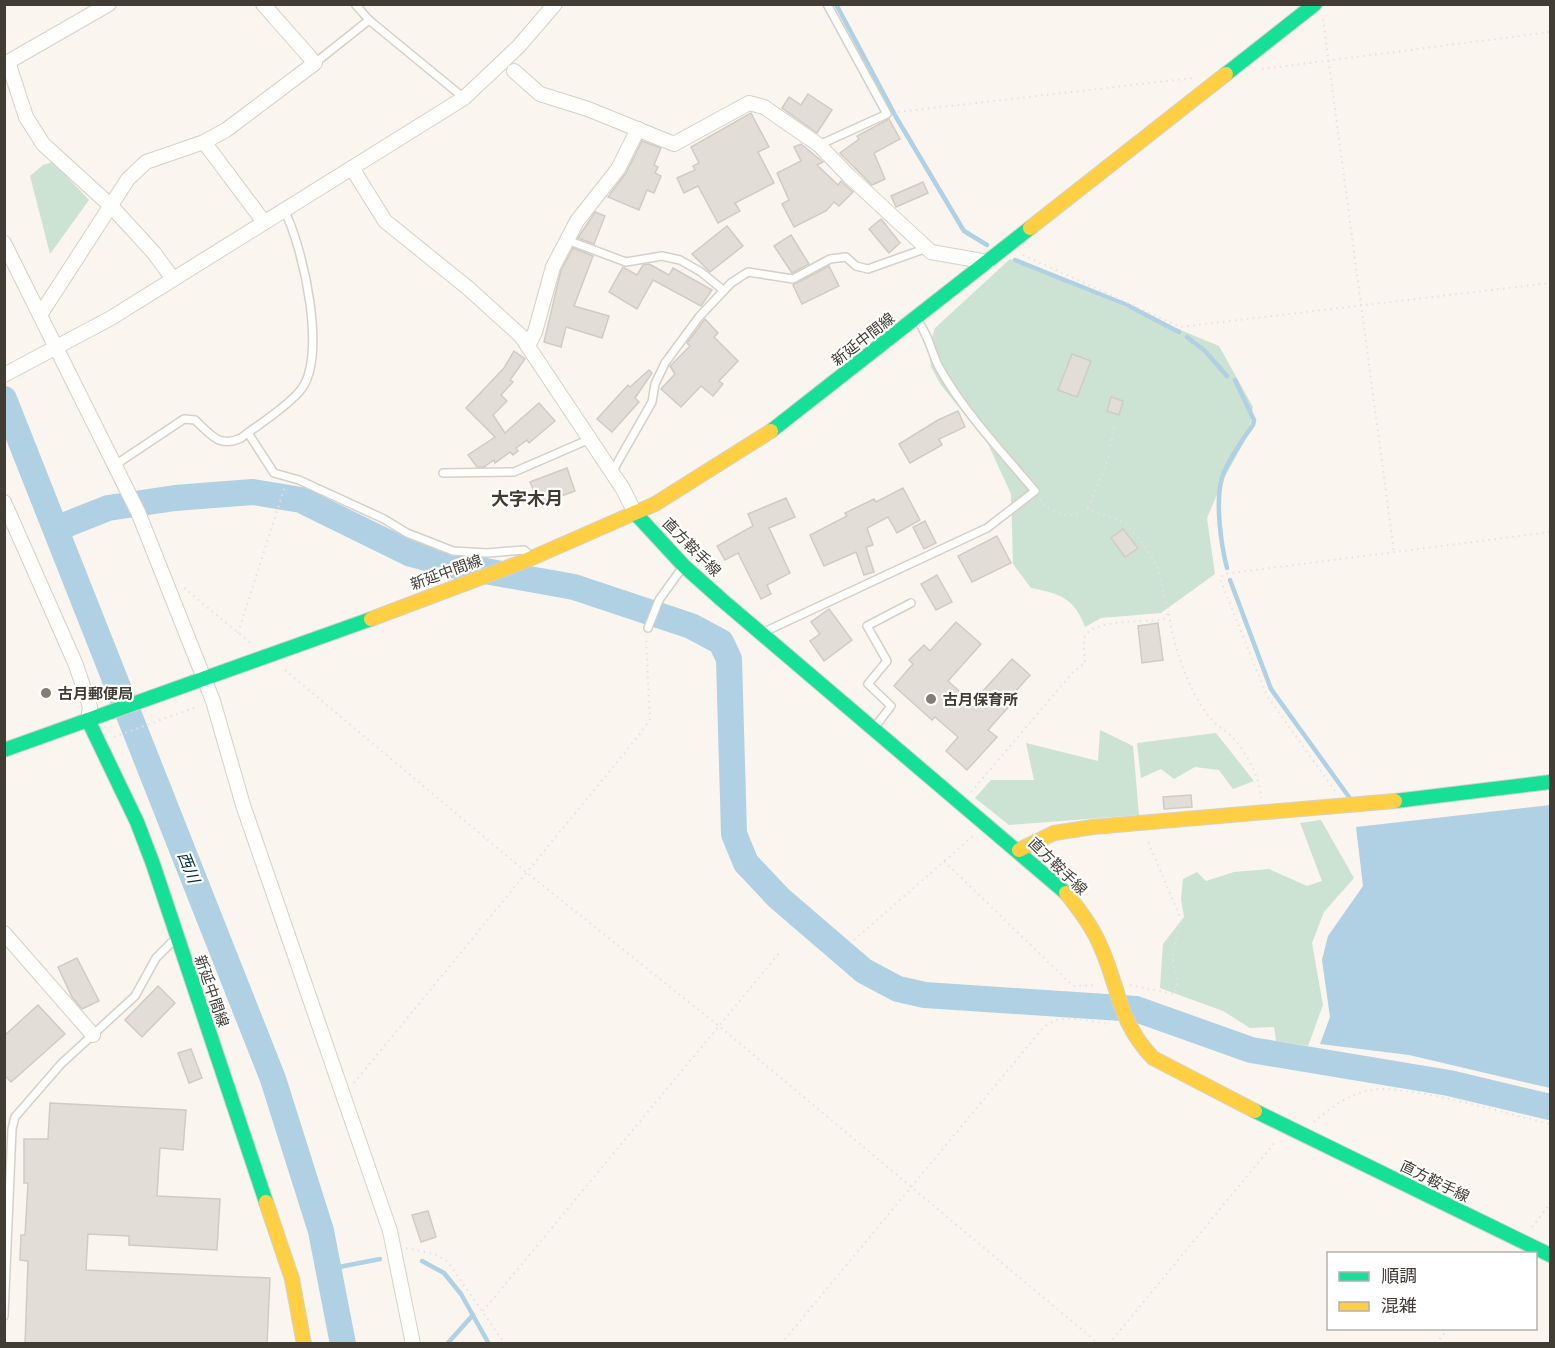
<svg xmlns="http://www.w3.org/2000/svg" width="1555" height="1348" font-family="'Source Serif 4','Noto Sans JP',serif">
<rect width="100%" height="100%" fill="#faf5ee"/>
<g fill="#cce2d2">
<path d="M53,162L89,200L50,254L30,176L43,165Z"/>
<path d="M1010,259L1219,346L1253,407L1249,433L1224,478L1207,518L1215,574L1161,613L1101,618L1085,627C1074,598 1061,594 1031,588L1013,564L1011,494L988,444L941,385L931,367L929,347L935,328Z"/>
<path d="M1100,730L1133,746L1139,815L1009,825L975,798L991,780H1034L1026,743L1098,761Z"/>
<path d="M1216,733L1254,781L1233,789L1219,770L1195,767L1174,779L1161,769L1141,778L1137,743Z"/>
<path d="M1321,820L1354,878L1324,912L1312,943L1323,1005L1308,1046L1276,1041L1274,1027L1250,1028L1223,1011L1160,988L1163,944L1184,917L1181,899L1183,879L1197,872L1206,881L1234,872L1269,869L1307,886L1322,881L1300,823Z"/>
</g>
<path fill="#b0d0e4" d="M1550,805V1088L1409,1055L1320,1044L1330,1017L1322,960L1328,936L1363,886L1356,827Z"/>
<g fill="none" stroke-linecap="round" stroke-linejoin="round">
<g stroke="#b0d0e4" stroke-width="4.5">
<path d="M836,4L896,117L964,231L987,245"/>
<path d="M1015,260L1127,305L1179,332"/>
<path d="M1187,337L1205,351L1227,376"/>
<path d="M1227,568C1221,545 1215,501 1222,478C1226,464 1244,437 1253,425L1254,420L1235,380"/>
<path d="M1230,580L1271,689L1349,797"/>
<path d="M422,1261L444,1273L461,1294L489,1344"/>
<path d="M329,1269L380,1259"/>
<path d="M447,1344L473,1315"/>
</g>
<g stroke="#b0d0e4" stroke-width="26">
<path d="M4,399L273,1079L321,1231L343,1344"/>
<path d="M58,528L108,508L175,498L253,492L301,500L411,554L457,566L574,587L691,626L721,642L729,659L734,834L746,863L779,898L864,971L898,989L925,995L1136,1009L1251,1050L1449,1083L1550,1107"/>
</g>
</g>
<g fill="#e2ddd6" stroke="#d0ccc5" stroke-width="1.5">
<path d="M808,94L832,110L817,133L782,108L789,97L801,105Z"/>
<path d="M751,113L769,147L758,152L774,183L735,203L740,211L718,223L698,186L684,193L677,178L695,170L693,166L699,163L691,147Z"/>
<path d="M889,119L900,139L874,153L885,179L872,185L840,153L859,139L857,136Z"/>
<path d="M642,141L661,148L654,165L658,167L655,173L661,176L654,193L647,190L639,210L608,197L626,173Z"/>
<path d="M801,144L823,162L817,165L838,185L841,181L853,192L839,206L834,202L826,211L794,227L782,204L789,200L777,173L801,161L794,147Z"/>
<path d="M923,182L928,193L896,207L891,196Z"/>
<path d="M595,212L605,216L594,244L578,238Z"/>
<path d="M881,219L900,243L889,253L869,229Z"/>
<path d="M727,226L743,246L710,272L692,254Z"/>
<path d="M791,235L809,264L792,273L774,246Z"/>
<path d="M573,248L593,256L574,306L609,316L602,338L566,327L561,347L544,342L561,270Z"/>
<path d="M649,264L669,275L673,268L712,290L701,306L653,280L637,309L609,292L623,267L637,275L643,265Z"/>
<path d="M829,266L839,286L802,304L793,285Z"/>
<path d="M705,319L718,333L714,337L738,361L719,381L723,384L713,396L701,386L681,407L661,389L675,374L670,366L690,346L687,343Z"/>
<path d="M514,351L525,359L510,380L513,382L501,395L507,401L493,415L505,433L539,403L555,421L529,443L527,440L516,448L518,451L513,455L510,452L495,463L494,460L484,467H477L468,455L495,437L466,408L504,368Z"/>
<path d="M1072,354L1091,361L1077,397L1058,390Z"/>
<path d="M649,370L652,373L635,398L639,402L612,432L597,419L628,385L630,387Z"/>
<path d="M1111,397L1123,401L1119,415L1107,411Z"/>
<path d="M958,411L965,427L939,439L942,445L910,463L899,444L938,420Z"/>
<path d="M567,468L575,491L539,504L530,482Z"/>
<path d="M903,488L920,520L897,533L888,517L867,528L873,545L866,547L874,572L864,575L856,552L824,566L810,535L847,516L845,513L874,499L876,502Z"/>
<path d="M786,498L795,517L769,528L790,573L767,585L771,594L761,599L738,553L725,560L717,546L753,526L748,514Z"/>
<path d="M925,521L936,543L924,549L913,527Z"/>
<path d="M1123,529L1138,548L1125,557L1111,538Z"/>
<path d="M997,536L1011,563L972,582L958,556Z"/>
<path d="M937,575L952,602L936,610L921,584Z"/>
<path d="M829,609L852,640L824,661L810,641L820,634L811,622Z"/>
<path d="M956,622L981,644L948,681L972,703L1012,659L1030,675L1007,701L1011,704L988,730L997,737L967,770L946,751L958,737L935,717L932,720L894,686L913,664L909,660L924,645L930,651Z"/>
<path d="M1158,623L1163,660L1142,663L1138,626Z"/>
<path d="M1191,795L1192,807L1164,809L1163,797Z"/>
<path d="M77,958L99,1001L82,1009L72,997L58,967Z"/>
<path d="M158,986L175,1003L142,1037L125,1020Z"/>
<path d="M38,1005L65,1034L11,1082L4,1075V1036Z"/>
<path d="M191,1049L202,1078L189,1083L178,1053Z"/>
<path d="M50,1103L186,1110L183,1150L160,1148L157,1196L220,1199L217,1250L129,1245V1236L88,1234L86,1270L270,1278L267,1344H25L28,1261L20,1260L21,1235H25L28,1183H24V1139H48Z"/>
<path d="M428,1211L436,1237L421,1242L412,1215Z"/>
</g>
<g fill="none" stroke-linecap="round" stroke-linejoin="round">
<g stroke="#d5d1c9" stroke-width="10">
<g id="lane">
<path d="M355,4L369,20L464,98"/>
<path d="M315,63L369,20"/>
<path d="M819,145L887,114L827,4"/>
<path d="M567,240L626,262L662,256L680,260L701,272L723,290"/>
<path d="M248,433L274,473L299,480L384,519L407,533L453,551L487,553L524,550L531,556"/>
<path d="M115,465L184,419L195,420C211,435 219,448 241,438C259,424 283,410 299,392C329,360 303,246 284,210"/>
<path d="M612,472L652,402L655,384L665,363L699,317L731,283L748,272L793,279L830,259L846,257L856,266L868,269L927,248"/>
<path d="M443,473L514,472L590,439"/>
<path d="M648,628L659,600L682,568"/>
<path d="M764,632L987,528L1035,491C1002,452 965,413 940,369C931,353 929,334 916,319"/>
<path d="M875,727L891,706L868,684L887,661L867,626L911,603"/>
<path d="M4,1316L12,1129L15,1117L61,1064L135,996L156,958L176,938"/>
</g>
</g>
<g stroke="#d5d1c9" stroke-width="16">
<g id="street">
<path d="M109,4L8,62L26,117L43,144L111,206L154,253L173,279"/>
<path d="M514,71L540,94L588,109L674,144L749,103L764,107L819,145L849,176L931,252L988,262"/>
<path d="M204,142L264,222"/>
<path d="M352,168L385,221L468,288L521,336L623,489L635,513"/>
<path d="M4,243L138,512L213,701L243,805L390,1231L413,1344"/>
<path d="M40,315L128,179L146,162L204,142L226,130L315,63L263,4"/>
<path d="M528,346L535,332L553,267L577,221L618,169L638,129"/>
<path d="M4,375L111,318L464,98L519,46L555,4"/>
<path d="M4,502L76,665L90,707L88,720"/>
<path d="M4,933L93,1035"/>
</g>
</g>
<g stroke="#d5d1c9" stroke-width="16">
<g id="fast">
<path d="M1226,74L1315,4"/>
<path d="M771,431L1030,228"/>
<path d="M635,513L684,566L722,600L1066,893"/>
<path d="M88,720L137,822L153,864L266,1202"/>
<path d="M4,750L371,619"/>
<path d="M1395,801L1550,782"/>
<path d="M1255,1111L1550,1255"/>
</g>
</g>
<g stroke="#d5d1c9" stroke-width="16">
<g id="slow">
<path d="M1030,228L1226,74"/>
<path d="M371,619L525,561L655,504L771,431"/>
<path d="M1019,850L1054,833L1093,827L1395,801"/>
<path d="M1066,893C1079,909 1092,926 1100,945C1120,989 1117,1020 1153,1058L1255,1111"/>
<path d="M266,1202L292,1279L304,1344"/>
</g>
</g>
<g stroke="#e4e2e0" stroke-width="2" stroke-dasharray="1.5 4.5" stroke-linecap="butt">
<path d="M1323,19L1394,552"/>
<path d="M1262,69L1550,32"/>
<path d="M898,112L1193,78"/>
<path d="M1023,255L1180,327L1550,283"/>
<path d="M1088,508L1108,459L1114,427"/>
<path d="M184,588L253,645"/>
<path d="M1169,614C1173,646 1188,688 1207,714C1215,725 1226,730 1234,739C1247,754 1260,777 1261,798"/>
<path d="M238,633L285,486"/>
<path d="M285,670L526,872L720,1027L1099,1344"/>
<path d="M114,737L199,706"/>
<path d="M1335,791L1267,696L1220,579L1224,574L1550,532"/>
<path d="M971,792L1074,671L1085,663C1085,656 1083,646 1084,639C1089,619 1143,622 1160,620L1166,618L1168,612L1157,564L1142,543L1125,523L1088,508C1074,522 1049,514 1040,499"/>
<path d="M944,861L1073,986L1097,985"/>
<path d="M854,940L973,836"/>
<path d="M1130,985L1174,994C1180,981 1175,974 1173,961C1172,947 1177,935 1182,922L1147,839"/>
<path d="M354,1083L640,734L650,719L646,639"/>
<path d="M1314,1122C1329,1108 1350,1094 1370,1090C1405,1083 1510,1115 1550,1124"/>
<path d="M1532,1227L1550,1204"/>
<path d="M406,1248L434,1254L448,1262L505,1344"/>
<path d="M483,1311L781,951"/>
<path d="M781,1344L1043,1028C1060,1012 1087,1021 1109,1024"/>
<path d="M1109,1344L1276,1141"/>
<path d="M1436,1344L1448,1328"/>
</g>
<use href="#lane" stroke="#fefefc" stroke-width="7"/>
<use href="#street" stroke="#fefefc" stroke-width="14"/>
<use href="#fast" stroke="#16e098" stroke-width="14"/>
<use href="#slow" stroke="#ffcf43" stroke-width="14"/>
</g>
<g fill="#827d75" stroke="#fff" stroke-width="2">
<circle cx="46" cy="693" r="6"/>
<circle cx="931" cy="699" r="6"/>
</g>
<g text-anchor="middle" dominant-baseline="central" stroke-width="4.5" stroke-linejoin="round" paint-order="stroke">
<g font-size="15" fill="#413c34" stroke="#fff">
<text transform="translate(863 339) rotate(-38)">新延中間線</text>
<text transform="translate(692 547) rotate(45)">直方鞍手線</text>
<text transform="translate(446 572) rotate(-20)">新延中間線</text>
<text transform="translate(1058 866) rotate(44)">直方鞍手線</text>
<text transform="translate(212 991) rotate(71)">新延中間線</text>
<text transform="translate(1435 1181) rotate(26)">直方鞍手線</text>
</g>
<g font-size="15" font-weight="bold" fill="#413c34" stroke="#fff" text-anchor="start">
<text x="58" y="693">古月郵便局</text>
<text x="943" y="699">古月保育所</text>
</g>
<g font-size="16" font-style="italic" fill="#063045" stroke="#fff">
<text transform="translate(189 867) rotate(68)">西川</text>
</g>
<g font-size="18" font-weight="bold" fill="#413c34" stroke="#fff">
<text x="527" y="498">大字木月</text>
</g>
</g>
<rect width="1555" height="1348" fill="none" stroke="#413c34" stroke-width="12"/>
<rect x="1327" y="1252" width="210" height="78" fill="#ffffff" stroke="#b3b1ae" stroke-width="1.5"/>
<rect x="1339" y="1272" width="30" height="9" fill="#16e098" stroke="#b3b1ae" stroke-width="1.5"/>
<text x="1381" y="1282" font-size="18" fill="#413c34">順調</text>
<rect x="1339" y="1302" width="30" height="9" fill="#ffcf43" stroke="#b3b1ae" stroke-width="1.5"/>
<text x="1381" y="1312" font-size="18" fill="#413c34">混雑</text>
</svg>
